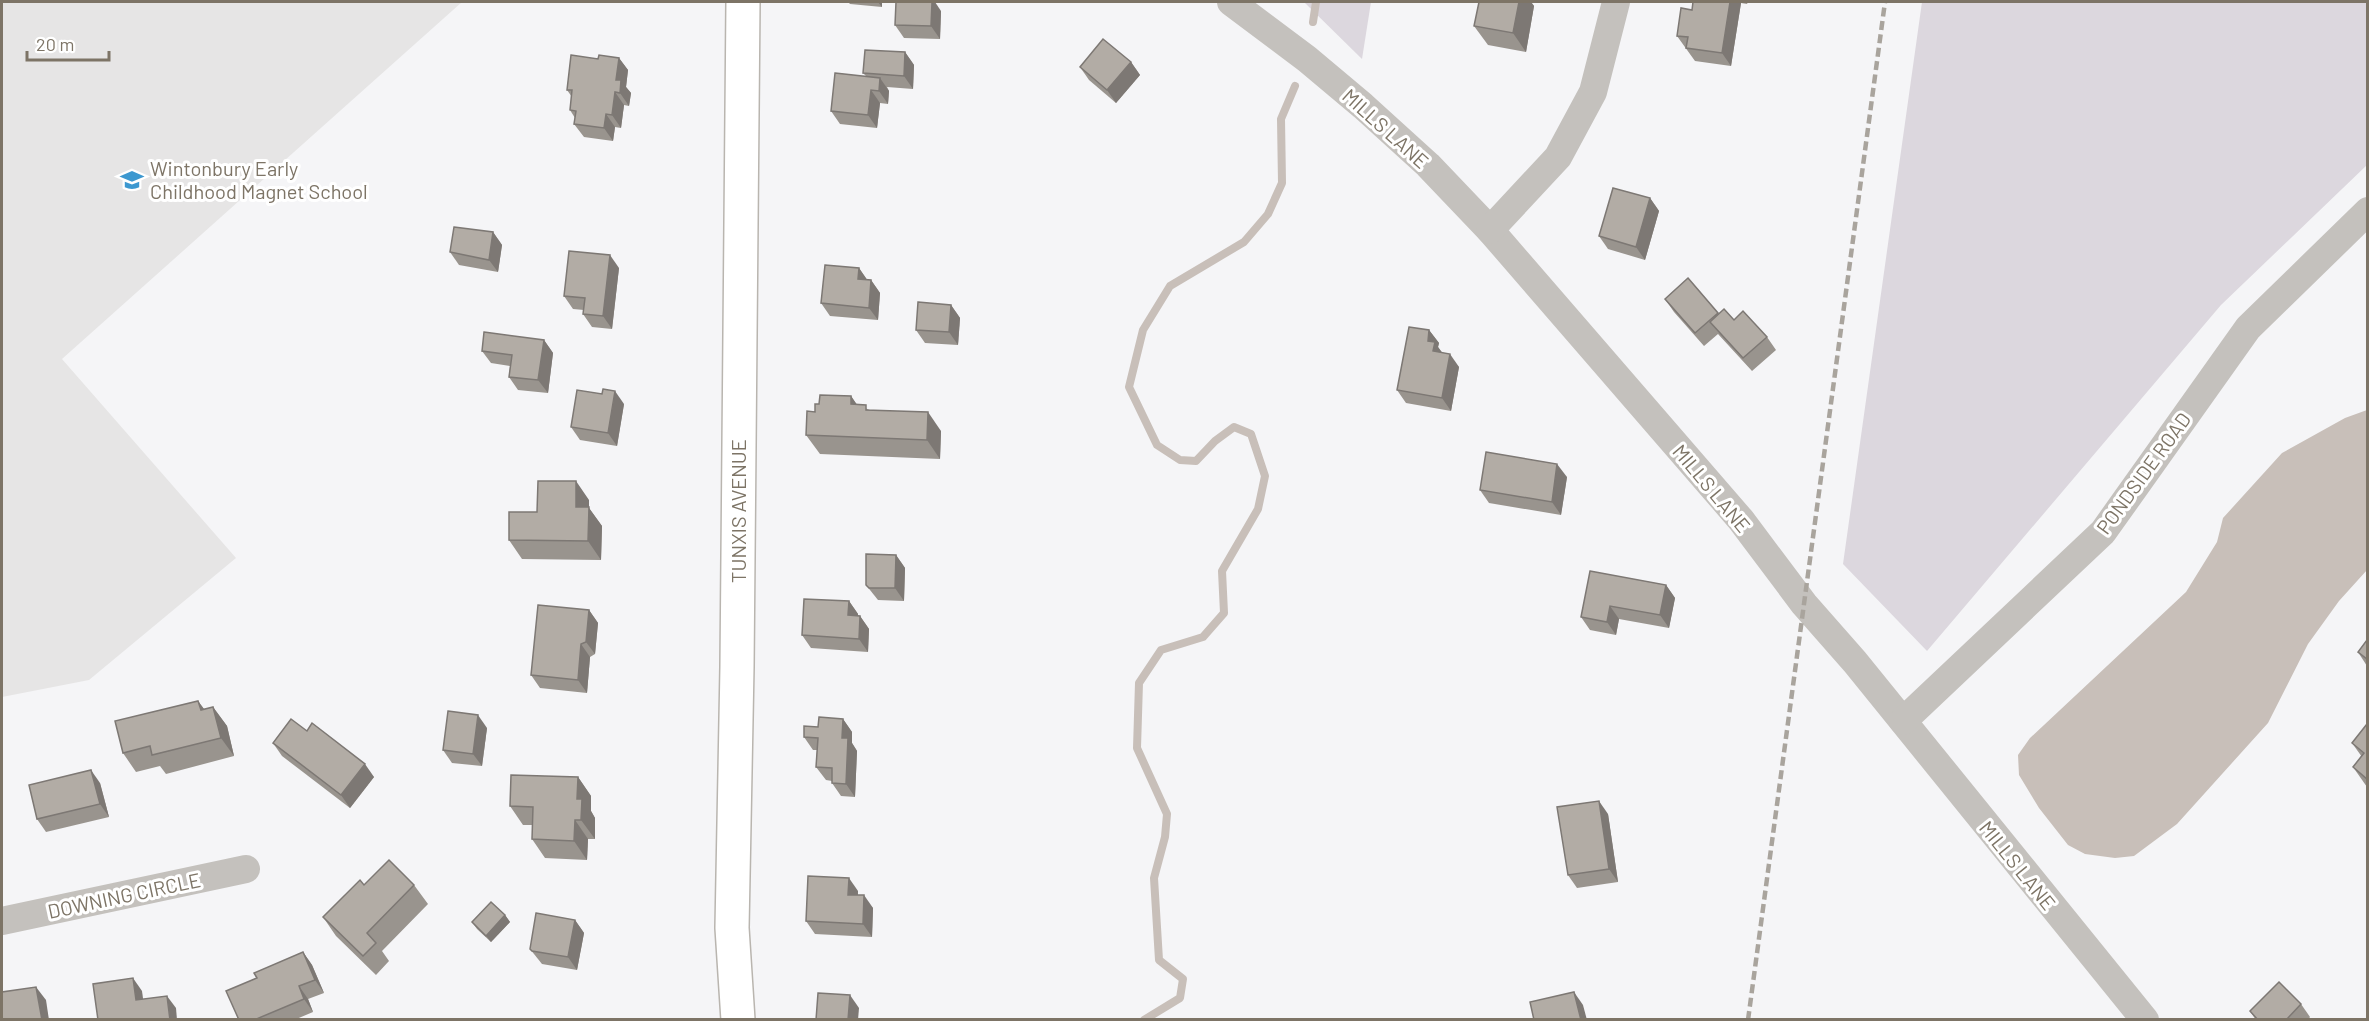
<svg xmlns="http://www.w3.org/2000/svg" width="2369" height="1021" font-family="Barlow,sans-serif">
<rect width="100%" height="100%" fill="#f5f5f7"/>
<path fill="#e6e5e5" d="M2,2H462L62,359L236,558L89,680L2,697Z"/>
<g fill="#dcd7de">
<path d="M1304,2H1371L1362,59Z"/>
<path d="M1922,2H2368L2367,165L2221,305L1927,651L1843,564Z"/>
</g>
<path fill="#c8bfb9" d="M2367,410V570L2339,601L2308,644L2268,723L2177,824L2134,856L2115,858L2085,854L2068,845L2039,808L2019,775L2018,755L2030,738L2186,592L2217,542L2223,518L2282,453L2345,418Z"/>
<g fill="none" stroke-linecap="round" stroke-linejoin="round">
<g stroke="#c8bfb9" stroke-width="8">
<path d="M1313,22L1316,2"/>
<path d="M1144,1020L1180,998L1183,979L1159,960L1154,878L1165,837L1167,814L1137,748L1139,683L1161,650L1203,637L1224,613L1222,571L1258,509L1265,476L1251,434L1234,427L1215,441L1196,461L1180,460L1157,445L1129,387L1143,330L1170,286L1244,242L1268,214L1282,183L1281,119L1295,86"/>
</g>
<g stroke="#b9b5af" stroke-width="36">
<path id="secondary" d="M738,1020L732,928L737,667L743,2"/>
</g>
<g stroke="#c4c1bd" stroke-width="28">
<path d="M1231,2L1307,59L1363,106L1428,165L1490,230L1741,520L1804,604L1855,662L2145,1020"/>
<path d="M1490,230L1558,157L1593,92L1616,2"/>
<path d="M1903,721L2103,532L2248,328L2368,211"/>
<path d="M2,921L246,869"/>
</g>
<use href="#secondary" stroke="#fff" stroke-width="33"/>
<path stroke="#a9a49d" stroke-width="4.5" stroke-dasharray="9 4.5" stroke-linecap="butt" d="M1748,1020L1885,2"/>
</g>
<g fill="#99948e">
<path d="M848,2H882V7L850,4Z"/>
<path d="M1478,2H1531L1534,6L1526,52L1488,45L1474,26L1479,2Z"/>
<path d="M1693,2H1748L1747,4L1741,3L1731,66L1695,61L1677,36L1692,10Z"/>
<path d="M941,11L940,39L904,38L895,25Z"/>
<path d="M905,52L914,65L913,89L887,87L889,91L888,104L880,103L877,128L840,124L831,111L866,76L863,73Z"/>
<path d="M619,58L628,70L626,87L631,93L629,106L624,105L621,128L615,127L613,141L584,137L574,124L575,118L570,110L572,97L567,90L598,59Z"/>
<path d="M1131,62L1140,75L1116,103L1089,80L1080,67Z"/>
<path d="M1650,198L1659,211L1645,260L1608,249L1599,236Z"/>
<path d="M493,232L502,245L498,272L459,265L450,252Z"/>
<path d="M619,268L612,329L592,327L583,314L584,310L573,309L564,296Z"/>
<path d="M859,268L867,280H871L880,293L878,320L830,316L821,303Z"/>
<path d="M1688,278L1719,314L1734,320L1767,337L1776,350L1752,371L1718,334L1704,346L1674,312L1665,299Z"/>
<path d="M951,305L960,318L958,345L925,343L916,330Z"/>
<path d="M1429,330L1439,343L1438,347L1442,353L1459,367L1451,411L1406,403L1397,390Z"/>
<path d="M544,340L553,353L548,393L518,390L509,377L510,366L491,363L482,351Z"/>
<path d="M851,396L857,405L870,410L941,431L940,459L820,454L806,435L815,412L819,404Z"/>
<path d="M624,404L617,446L580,440L571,427Z"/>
<path d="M1567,477L1561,515L1489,503L1480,490Z"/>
<path d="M589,500V508L602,526L601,560L522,559L509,540L537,512Z"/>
<path d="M896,555L905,568L904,601L878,600L866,585Z"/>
<path d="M1666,585L1675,598L1669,628L1619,619L1616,635L1590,630L1581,617Z"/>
<path d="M849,601L858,614V616H860L869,629L868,652L811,648L802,635Z"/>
<path d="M589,610L598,623L595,654L590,657L587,693L540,688L531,675Z"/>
<path d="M2367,640V666L2358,652Z"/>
<path d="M198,701L204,709L213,707L227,726L234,756L166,774L160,766L136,772L123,753Z"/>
<path d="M843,719L852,732V743L857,751L855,797L841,796L832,783V781L826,780L816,767L817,750H813L804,737L818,727Z"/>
<path d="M2367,724V787L2353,767L2362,757L2352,743Z"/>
<path d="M487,728L482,766L452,763L443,750Z"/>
<path d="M307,731L374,777L350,808L282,756L273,743Z"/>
<path d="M578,777L591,796V811L595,818V839H588L587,860L545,858L532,839L533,825H523L510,806Z"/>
<path d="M100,783L109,817L46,832L37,819Z"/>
<path d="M1608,814L1618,882L1577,888L1568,875Z"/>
<path d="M364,885H414L428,904L382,951L389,961L376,975L336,936L323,917Z"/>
<path d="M858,891V895L873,908L872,937L815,934L806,921Z"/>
<path d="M505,915L510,922L491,942L477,929L472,922Z"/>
<path d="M575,920L584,933L577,970L542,964L530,949Z"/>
<path d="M303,952L312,965L324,993L308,999L313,1012L294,1020H239L257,978Z"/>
<path d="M2301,1004L2310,1017L2308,1020H2256L2250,1011Z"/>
</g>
<g fill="#7d7874">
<path d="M878,2H882V7Z"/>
<path d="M932,2H935L941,11L940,39L931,26Z"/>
<path d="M1519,2H1531L1534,6L1526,52L1513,33Z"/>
<path d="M1730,2H1740L1741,3L1731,66L1722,53Z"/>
<path d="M905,52L914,65L913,89L904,76Z"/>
<path d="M619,58L628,70L626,87L631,93L629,106L620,93L616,80Z"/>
<path d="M1131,62L1140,75L1116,103L1107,90Z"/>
<path d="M880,78L889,91L888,104L879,91Z"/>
<path d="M871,90L880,103L877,128L868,115Z"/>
<path d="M615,92L624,105L621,128L612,115Z"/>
<path d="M606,114L615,127L613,141L604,128Z"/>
<path d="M1650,198L1659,211L1645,260L1636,247Z"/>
<path d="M493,232L502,245L498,272L489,260Z"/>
<path d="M610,255L619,268L612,329L603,316Z"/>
<path d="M859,268L868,281L858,279Z"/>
<path d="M871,280L880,293L878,320L869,308Z"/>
<path d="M951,305L960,318L958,345L949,332Z"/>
<path d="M1429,330L1439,343L1438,347L1444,355L1433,351L1428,341Z"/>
<path d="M544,340L553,353L548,393L538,380Z"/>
<path d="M1450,354L1459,367L1451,411L1442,398Z"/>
<path d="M615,391L624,404L617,446L608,433Z"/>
<path d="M851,396L864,415L851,404Z"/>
<path d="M928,412L941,431L940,459L927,440Z"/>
<path d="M1557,464L1567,477L1561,515L1552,502Z"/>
<path d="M576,481L589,500V508L602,526L601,560L588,541L576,507Z"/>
<path d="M896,555L905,568L904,601L895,588Z"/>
<path d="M1666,585L1675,598L1669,628L1660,615Z"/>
<path d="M849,601L858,614L857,628L848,615Z"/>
<path d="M1610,606L1619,619L1616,635L1607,622Z"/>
<path d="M589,610L598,623L595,654L586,642Z"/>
<path d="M860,616L869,629L868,652L859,639Z"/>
<path d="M581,644L590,657L587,693L578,680Z"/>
<path d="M198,701L212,720L201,710Z"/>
<path d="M213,707L227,726L234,756L221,738Z"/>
<path d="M478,715L487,728L482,766L473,754Z"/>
<path d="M843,719L852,732V743L857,751L855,797L846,784L842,738Z"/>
<path d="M365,764L374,777L350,808L341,795Z"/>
<path d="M91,770L100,783L109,817L100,804Z"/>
<path d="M578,777L591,796V811L595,818V839L581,820L577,799Z"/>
<path d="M1599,801L1608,814L1618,882L1609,869Z"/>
<path d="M575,820L588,839L587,860L574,841Z"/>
<path d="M849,878L858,891L857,907L848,895Z"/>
<path d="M864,895L873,908L872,937L863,924Z"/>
<path d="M505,915L510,922L491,942L486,936Z"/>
<path d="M575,920L584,933L577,970L568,957Z"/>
<path d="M303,952L312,965L324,993L315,980Z"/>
<path d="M133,978L142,991L145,1013L136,1000Z"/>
<path d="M299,986L308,999L313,1012L304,999Z"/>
<path d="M36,987L46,1000L49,1020H42Z"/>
<path d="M1574,992L1583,1005L1587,1020H1581Z"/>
<path d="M850,995L859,1008L858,1020H848Z"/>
<path d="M167,996L176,1008L177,1020H170Z"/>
</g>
<g fill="#b2aca5" stroke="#7d7874" stroke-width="1.5">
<path d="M896,2H932L931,26L895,25Z"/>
<path d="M1479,2H1519L1513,33L1474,26Z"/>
<path d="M1693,2H1730L1722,53L1686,48L1688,37L1677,36L1681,8L1692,10Z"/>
<path d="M1103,39L1131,62L1107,90L1080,67Z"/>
<path d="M865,50L905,52L904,76L863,73Z"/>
<path d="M571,55L598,59L599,55L619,58L616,80H621L620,93L615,92L612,115L606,114L604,128L574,124L576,111L570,110L572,90H567Z"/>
<path d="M835,73L880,78L879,91L871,90L868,115L831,111Z"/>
<path d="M1613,188L1650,198L1636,247L1599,236Z"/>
<path d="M454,227L493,232L489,260L450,252Z"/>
<path d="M569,251L610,255L603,316L583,314L585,298L564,296Z"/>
<path d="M825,265L859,268L858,279L871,280L869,308L821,303Z"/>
<path d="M1688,278L1718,313L1695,333L1665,299Z"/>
<path d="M918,302L951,305L949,332L916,330Z"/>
<path d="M1724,309L1734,320L1743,311L1767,337L1743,358L1710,322Z"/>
<path d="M1409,327L1429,330L1428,341L1435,342L1433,351L1450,354L1442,398L1397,390Z"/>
<path d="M484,332L544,340L538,380L509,377L512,355L482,351Z"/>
<path d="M603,389L615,391L608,433L571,427L577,390L602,394Z"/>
<path d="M820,395L851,396V404L866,405V410L928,412L927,440L806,435L807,411L815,412V404H819Z"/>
<path d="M1486,452L1557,464L1552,502L1480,490Z"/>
<path d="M538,481H576V507H589L588,541L509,540V512H537Z"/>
<path d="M866,554L896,555L895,588H869L866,585Z"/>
<path d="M1590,571L1666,585L1660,615L1610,606L1607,622L1581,617Z"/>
<path d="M804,599L849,601L848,615L860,616L859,639L802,635Z"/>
<path d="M538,605L589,610L586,642L581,644L578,680L531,675Z"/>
<path d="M2367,640V659L2358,652Z"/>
<path d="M198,701L201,710L213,707L221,738L152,755L150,746L123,753L115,721Z"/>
<path d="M448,711L478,715L473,754L443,750Z"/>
<path d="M819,717L843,719L842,738H848L846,784L832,783V768L816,767L818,738L804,737V726L818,727Z"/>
<path d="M291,719L307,731L312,723L365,764L341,795L273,743Z"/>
<path d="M2367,724V779L2353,767L2364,753L2352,743Z"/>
<path d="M91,770L100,804L37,819L29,785Z"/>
<path d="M511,775L578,777L577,799H582L581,820H575L574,841L532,839L533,807L510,806Z"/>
<path d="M1599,801L1609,869L1568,875L1557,807Z"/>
<path d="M389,860L414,885L367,933L376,943L363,956L323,917L360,880L364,885Z"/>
<path d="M808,876L849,878L848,895H864L863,924L806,921Z"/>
<path d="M491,902L505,915L486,936L472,922Z"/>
<path d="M536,913L575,920L568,957L532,951L530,949Z"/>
<path d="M303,952L315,980L299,986L304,999L254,1020H239L226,991L257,978L254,973Z"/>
<path d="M133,978L136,1000L167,996L170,1020H98L93,984Z"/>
<path d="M2279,982L2301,1004L2286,1020H2258L2250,1011Z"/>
<path d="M36,987L42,1020H2V992Z"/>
<path d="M1574,992L1581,1020H1534L1530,1002Z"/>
<path d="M818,993L850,995L848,1020H816Z"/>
</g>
<defs>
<g id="school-bare" transform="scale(1.8)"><path d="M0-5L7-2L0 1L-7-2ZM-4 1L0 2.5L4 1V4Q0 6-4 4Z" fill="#3c98d0" stroke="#fff" stroke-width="2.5" paint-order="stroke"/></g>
</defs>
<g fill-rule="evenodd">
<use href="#school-bare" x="132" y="180"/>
</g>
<g text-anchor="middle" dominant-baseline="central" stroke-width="6" stroke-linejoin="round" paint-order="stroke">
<g font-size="20" fill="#7d7466" stroke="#fff">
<text transform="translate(1386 128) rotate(42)">MILLS LANE</text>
<text transform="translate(2143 473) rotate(-54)">PONDSIDE ROAD</text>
<text transform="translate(1712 488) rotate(50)">MILLS LANE</text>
<text transform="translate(738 511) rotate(-90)">TUNXIS AVENUE</text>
<text transform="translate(2018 865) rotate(51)">MILLS LANE</text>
<text transform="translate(124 895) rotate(-12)">DOWNING CIRCLE</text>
</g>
<g font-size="20" fill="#7d7466" stroke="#fff" text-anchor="start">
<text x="150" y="168">Wintonbury Early<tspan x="150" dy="23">Childhood Magnet School</tspan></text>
</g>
</g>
<rect width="2369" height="1021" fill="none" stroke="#7d7466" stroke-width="6"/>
<path d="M27 51v9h82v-9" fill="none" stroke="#7d7466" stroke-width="3"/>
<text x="36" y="51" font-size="18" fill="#7d7466" stroke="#ffffff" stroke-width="4.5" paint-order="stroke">20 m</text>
</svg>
